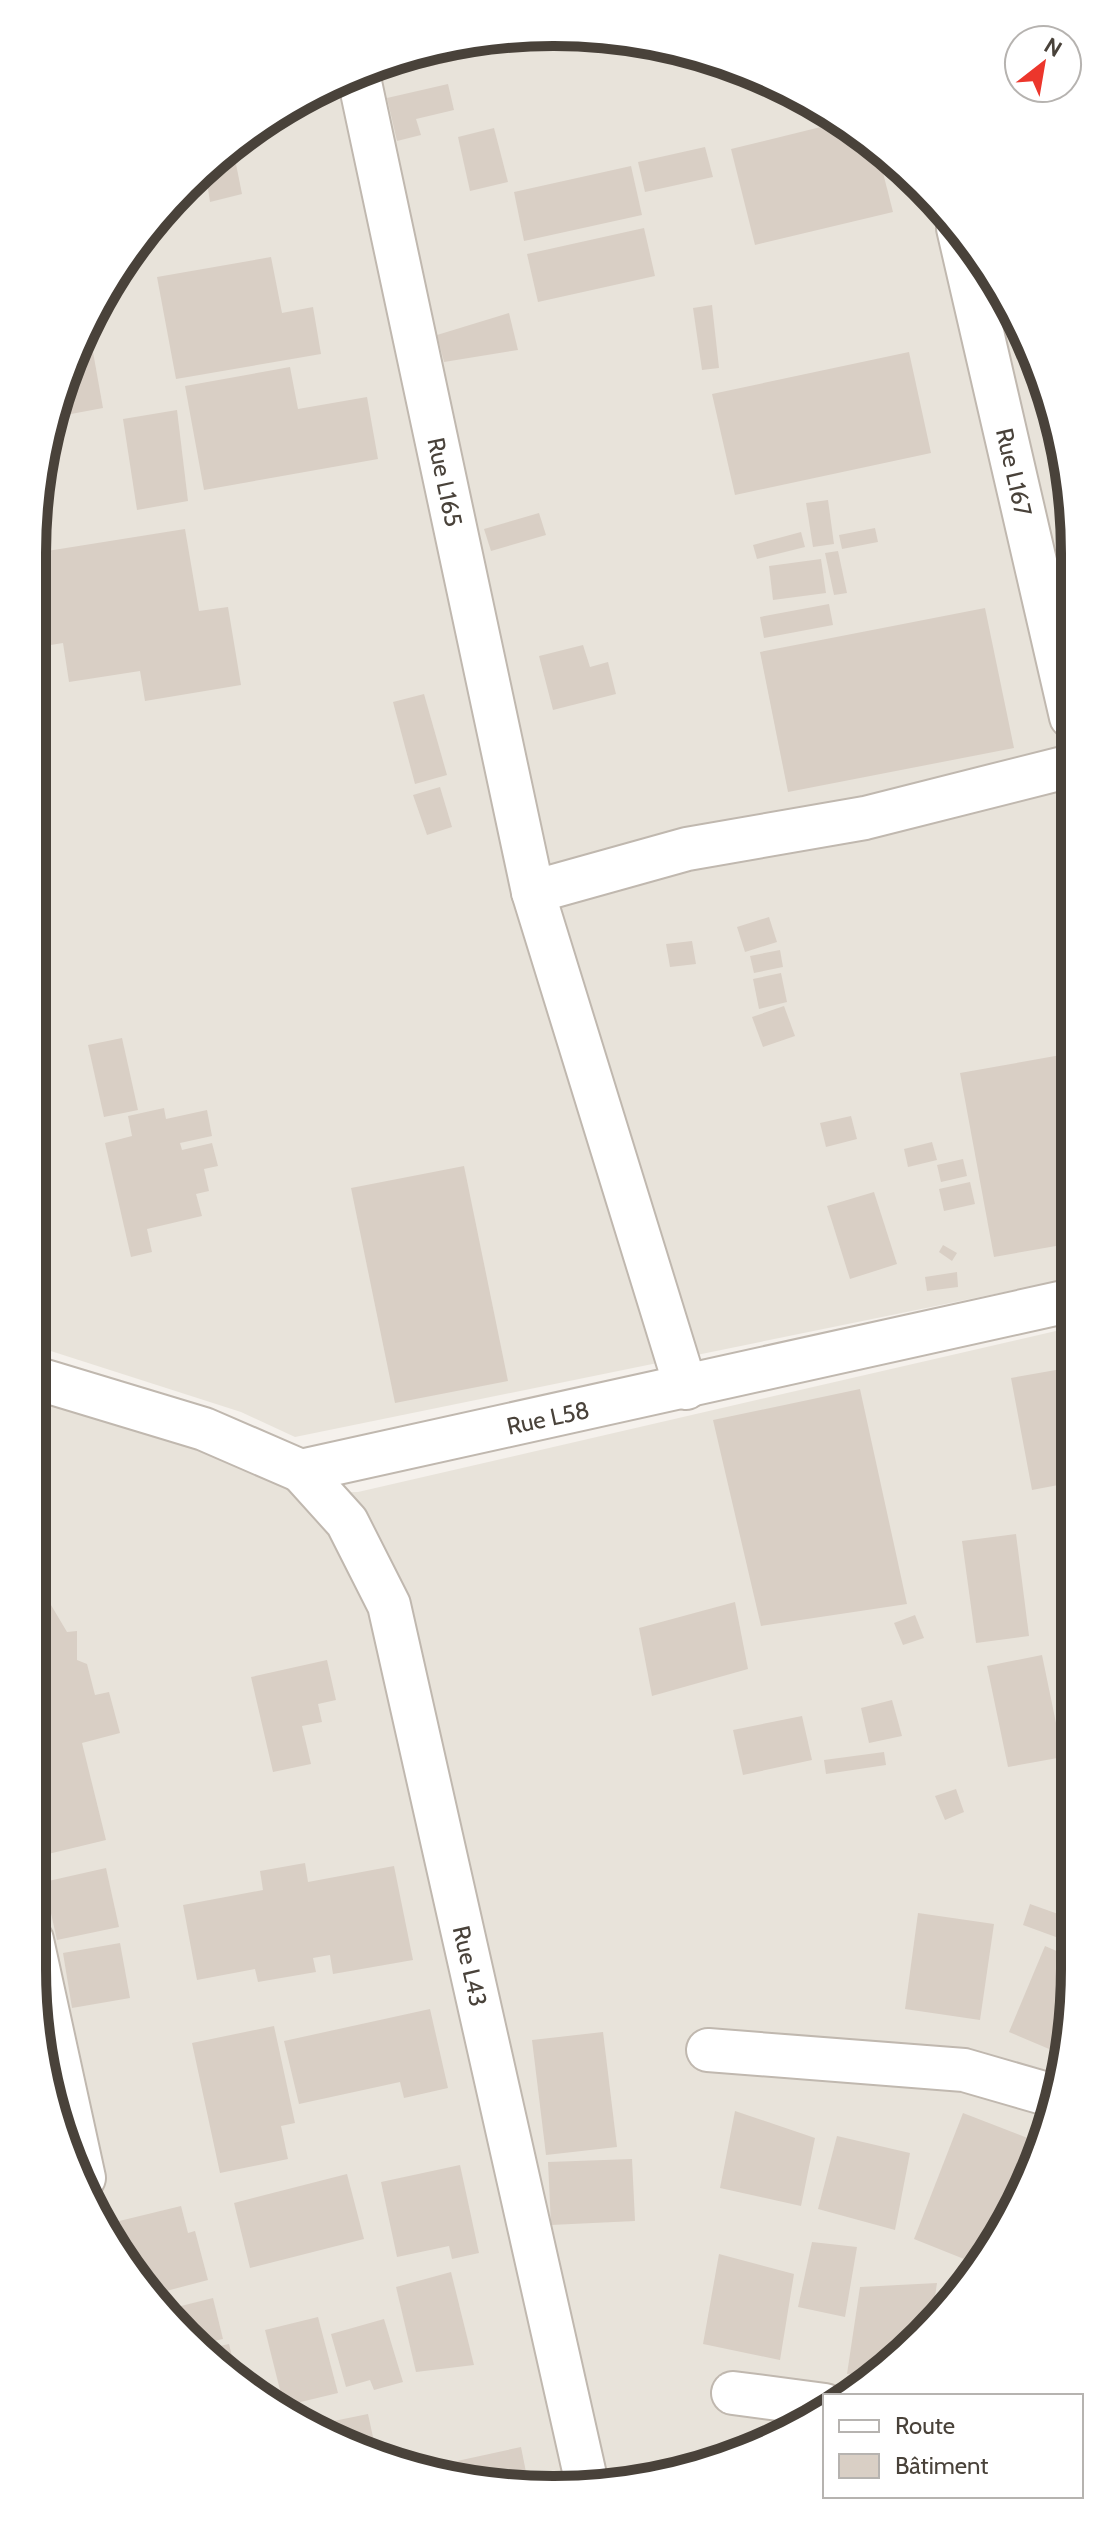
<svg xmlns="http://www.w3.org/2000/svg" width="1107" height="2522" font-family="Cabin,sans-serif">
<rect width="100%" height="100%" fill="#f5f1ec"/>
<g fill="#e8e3da">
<path d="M520,33L622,37L722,60L844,120L946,210L1021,323L1070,485L1073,1278L295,1437L241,1412L32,1345V553L60,385L102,292L162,209L236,139L323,86L419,50Z"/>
<path d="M1073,1327L1075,1969L1047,2137L946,2312L814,2420L622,2485L452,2480L293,2420L161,2312L60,2137L32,1969V1400L227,1453L299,1493L358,1492Z"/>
</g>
<g fill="#d9cfc5">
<path d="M467,42L471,57L379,78L377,66L419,50Z"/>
<path d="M448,84L454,110L416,119L421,135L397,141L387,98Z"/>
<path d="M845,121L877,149L893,212L755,245L731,149Z"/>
<path d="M494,128L508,182L470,191L458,137Z"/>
<path d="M232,144L242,194L210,202L205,169Z"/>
<path d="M705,147L713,177L645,192L638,162Z"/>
<path d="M631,166L642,215L524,241L514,192Z"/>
<path d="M644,228L655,276L538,302L527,254Z"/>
<path d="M271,257L282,313L313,307L321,354L176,379L157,277Z"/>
<path d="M712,305L719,368L702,370L693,308Z"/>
<path d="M509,313L518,350L444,362L437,335Z"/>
<path d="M88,324L103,408L55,417L60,385Z"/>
<path d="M909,352L931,453L735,495L712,394Z"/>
<path d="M290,367L298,409L367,397L378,459L204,490L185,386Z"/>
<path d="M1034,371H1036L1047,407L1040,408Z"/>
<path d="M177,410L188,501L137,510L123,419Z"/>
<path d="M1058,445L1070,485L1071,502L1058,503L1049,447Z"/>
<path d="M828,500L834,544L813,547L806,503Z"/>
<path d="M539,513L546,535L491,551L484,529Z"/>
<path d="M875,528L878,542L842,549L839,535Z"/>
<path d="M185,529L199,611L228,607L241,685L145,701L140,671L69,682L63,643L32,648V597L48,595L41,552Z"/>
<path d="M801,532L805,547L757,559L753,545Z"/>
<path d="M838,551L847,593L834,595L825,553Z"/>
<path d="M821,559L826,593L773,600L769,566Z"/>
<path d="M829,604L833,625L764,638L760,617Z"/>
<path d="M985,608L1014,748L788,792L760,652Z"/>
<path d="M583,645L590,667L608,662L616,694L553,710L539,656Z"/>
<path d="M424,694L447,775L415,784L393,702Z"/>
<path d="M440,787L452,827L427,835L413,795Z"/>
<path d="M769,917L777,942L745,952L737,927Z"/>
<path d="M692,941L696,964L670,967L666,944Z"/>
<path d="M780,950L783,967L754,973L750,956Z"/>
<path d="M781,973L787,1002L759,1009L753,979Z"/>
<path d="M784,1006L795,1036L763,1047L752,1017Z"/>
<path d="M122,1038L138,1110L104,1117L88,1045Z"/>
<path d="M1072,1053L1073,1243L994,1257L960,1073Z"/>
<path d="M164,1108L166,1119L207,1110L212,1136L180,1143L182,1150L212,1143L218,1166L204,1169L209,1191L196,1194L202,1216L147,1229L152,1252L131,1257L105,1143L132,1136L128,1116Z"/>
<path d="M851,1116L857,1139L826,1147L820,1123Z"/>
<path d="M932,1142L937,1160L908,1167L904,1149Z"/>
<path d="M963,1159L967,1176L941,1182L937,1165Z"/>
<path d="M464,1166L508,1381L395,1403L351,1188Z"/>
<path d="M970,1182L975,1204L944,1211L939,1189Z"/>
<path d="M874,1192L897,1264L850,1279L827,1206Z"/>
<path d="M943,1245L957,1253L952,1261L939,1252Z"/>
<path d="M957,1272L958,1287L927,1291L925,1277Z"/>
<path d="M1073,1367L1074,1482L1032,1490L1011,1378Z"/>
<path d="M860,1389L907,1604L761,1626L713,1420Z"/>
<path d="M1016,1534L1029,1636L976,1643L962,1541Z"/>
<path d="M735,1602L748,1669L652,1696L639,1628Z"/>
<path d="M51,1605L67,1632L77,1631V1660L87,1664L95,1695L109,1692L120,1733L82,1743L106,1840L44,1855L32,1803V1610Z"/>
<path d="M915,1615L924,1638L903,1645L894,1623Z"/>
<path d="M1042,1655L1063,1757L1008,1767L987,1666Z"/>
<path d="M327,1660L336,1700L318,1704L322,1722L302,1726L311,1764L273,1772L251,1677Z"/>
<path d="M892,1700L902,1736L869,1743L861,1708Z"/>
<path d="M802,1716L812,1760L743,1775L733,1730Z"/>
<path d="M884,1752L886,1765L826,1774L824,1760Z"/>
<path d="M956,1789L964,1812L945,1820L935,1796Z"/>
<path d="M305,1863L308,1882L394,1866L413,1960L333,1974L330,1955L313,1958L316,1972L258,1982L255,1969L197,1980L183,1905L263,1890L260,1871Z"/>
<path d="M106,1868L119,1927L57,1940L44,1882Z"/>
<path d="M1030,1904L1075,1920V1944L1023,1925Z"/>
<path d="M918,1913L994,1924L980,2020L905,2009Z"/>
<path d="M120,1943L130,1998L72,2008L63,1953Z"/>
<path d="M1045,1946L1075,1959L1061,2054L1009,2032Z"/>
<path d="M430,2009L448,2088L404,2098L400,2082L299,2104L284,2041Z"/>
<path d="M274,2026L295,2123L281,2126L288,2159L220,2173L192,2043Z"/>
<path d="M603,2032L617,2147L546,2155L532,2040Z"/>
<path d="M735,2111L815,2138L801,2206L720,2188Z"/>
<path d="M963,2113L1043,2144L974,2263L914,2239Z"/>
<path d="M837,2136L910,2153L895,2230L818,2209Z"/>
<path d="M632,2159L635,2221L551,2225L548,2162Z"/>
<path d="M460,2165L479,2253L452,2259L449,2246L397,2257L381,2182Z"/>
<path d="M347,2174L364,2239L250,2268L234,2203Z"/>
<path d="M181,2206L188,2233L195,2231L208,2280L151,2295L111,2223Z"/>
<path d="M812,2242L857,2247L845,2317L798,2307Z"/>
<path d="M719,2254L794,2274L780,2360L703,2344Z"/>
<path d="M451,2272L474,2365L416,2372L396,2287Z"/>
<path d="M937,2283L931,2324L872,2372L847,2374L860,2287Z"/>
<path d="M213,2298L223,2339L200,2344L161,2311Z"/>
<path d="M318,2317L338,2393L284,2406L265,2330Z"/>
<path d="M384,2319L403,2382L374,2390L370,2380L346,2387L331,2334Z"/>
<path d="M229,2344L236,2373L206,2349Z"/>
<path d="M368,2414L376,2451L309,2426Z"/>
<path d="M521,2447L528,2482L446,2478L443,2464Z"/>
</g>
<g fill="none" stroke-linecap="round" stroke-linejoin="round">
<g stroke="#c0b8af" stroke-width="46">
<g id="street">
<path d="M358,73L533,892L686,1388"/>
<path d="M958,228L1071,717"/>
<path d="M533,892L687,849L865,818L1071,766"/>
<path d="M32,1377L204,1429L301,1471L1073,1300"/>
<path d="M301,1471L347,1522L389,1605L587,2484"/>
<path d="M32,1940L84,2178"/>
<path d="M708,2050L964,2070L1054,2096"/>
<path d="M733,2393L825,2405"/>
</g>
</g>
<use href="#street" stroke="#fff" stroke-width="42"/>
</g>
<g text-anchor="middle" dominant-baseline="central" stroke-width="6" stroke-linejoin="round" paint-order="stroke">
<g font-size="24" fill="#49423a" stroke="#fff">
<text transform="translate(1014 472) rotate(77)">Rue L167</text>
<text transform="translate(445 482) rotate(78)">Rue L165</text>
<text transform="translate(548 1418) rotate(-12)">Rue L58</text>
<text transform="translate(470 1966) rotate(77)">Rue L43</text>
</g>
</g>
<path d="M0 0H1107V2522H0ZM553 46H554A507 507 0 0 1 1061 553V1969A507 507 0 0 1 554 2476H553A507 507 0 0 1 46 1969V553A507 507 0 0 1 553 46Z" fill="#fff" fill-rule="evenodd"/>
<path fill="none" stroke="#49423a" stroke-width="10" d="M553 46H554A507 507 0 0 1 1061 553V1969A507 507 0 0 1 554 2476H553A507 507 0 0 1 46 1969V553A507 507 0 0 1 553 46Z"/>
<rect x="823" y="2394" width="260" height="104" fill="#ffffff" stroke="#b6b3b0" stroke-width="2"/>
<rect x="839" y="2420" width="40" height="12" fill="#ffffff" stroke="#b6b3b0" stroke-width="2"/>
<text x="895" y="2434" font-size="24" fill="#49423a">Route</text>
<rect x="839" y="2454" width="40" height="24" fill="#d9cfc5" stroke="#b6b3b0" stroke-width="2"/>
<text x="895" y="2474" font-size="24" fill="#49423a">Bâtiment</text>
<g transform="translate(1043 64) rotate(31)"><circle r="38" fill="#ffffff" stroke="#b6b3b0" stroke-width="2"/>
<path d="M0-6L14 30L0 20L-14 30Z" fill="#ec362c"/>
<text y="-12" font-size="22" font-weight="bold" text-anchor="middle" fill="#49423a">N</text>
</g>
</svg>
